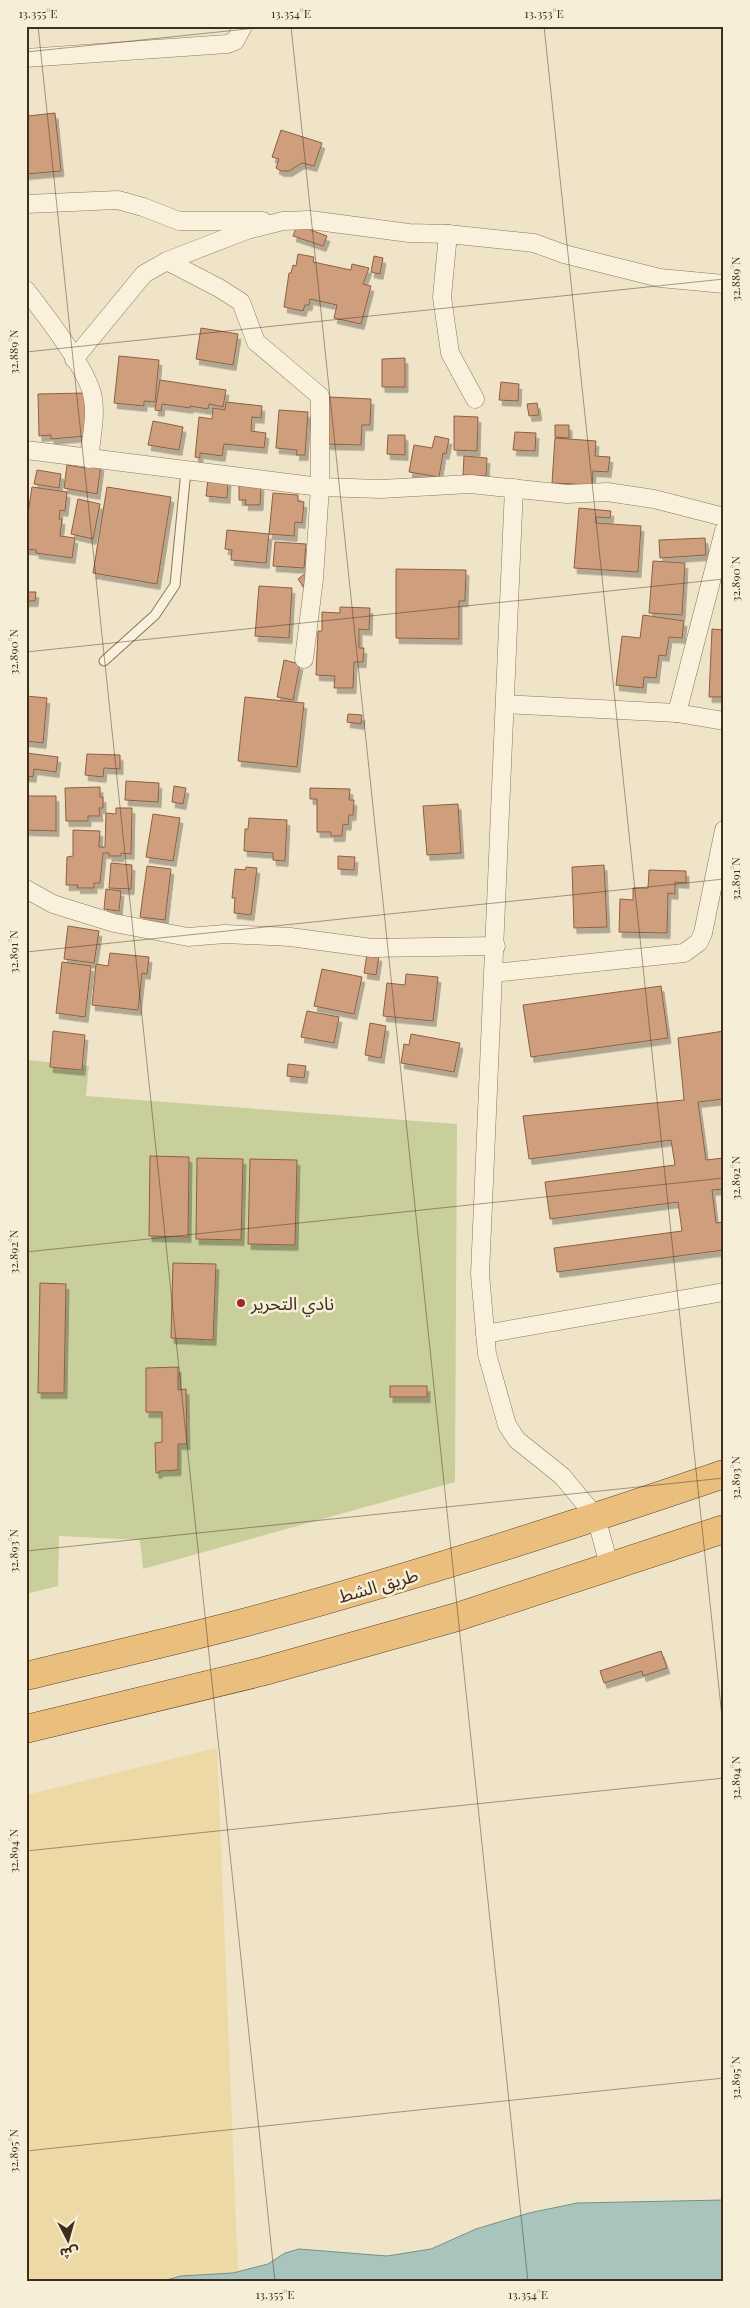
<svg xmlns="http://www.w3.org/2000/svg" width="750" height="2308" font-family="'Playfair Display','Noto Sans Arabic',serif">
<defs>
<filter id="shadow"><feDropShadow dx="3" dy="5.5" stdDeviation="0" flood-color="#0004"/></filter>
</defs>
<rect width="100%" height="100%" fill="#f0e4c8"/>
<path fill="#c9cf9b" d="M26,1060L89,1066L86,1096L457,1124L455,1482L143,1569L140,1540L59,1536L58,1586L26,1594Z"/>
<path fill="#ecd9a5" d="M217,1748L238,2272L196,2282H26V1795Z"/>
<path fill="#a9c4bc" stroke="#6f938a" d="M724,2200V2282H159L181,2276L233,2273L268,2264L285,2253L299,2249L387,2256L431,2249L476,2229L529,2213L577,2203Z"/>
<g fill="#cf9f7d" stroke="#8d5f41" filter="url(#shadow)">
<path d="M55,113L61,171L26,174V120H29L28,116Z"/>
<path d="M281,130L322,143L314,166L302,163L289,171H281L276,168L279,159L272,157Z"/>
<path d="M297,225L327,236L323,246L293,236Z"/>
<path d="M298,254L314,257L313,262L351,270L352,264L369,268L363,284L371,286L361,324L334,318L337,305L310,299L309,305H305L303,311L284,307L289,273H291L293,265L296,266Z"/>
<path d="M374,256L383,258L380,274L371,272Z"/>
<path d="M201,328L238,334L233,365L196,359Z"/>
<path d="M119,356L159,360L155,402L144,401V406L114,403Z"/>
<path d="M405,358V387H382V359Z"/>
<path d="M160,380L226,390L223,407L209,404L208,409L190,406V408L162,404L161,411L155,410Z"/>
<path d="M501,382L519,384L518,401L499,400Z"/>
<path d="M85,393L86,436L51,439V435L39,436L38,394Z"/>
<path d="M329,397L371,399L370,425H362L361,445L327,444Z"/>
<path d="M226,402L262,406L261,418L252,417L251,431L266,433L264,448L224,444L222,456L200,453V458L195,457L199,417L212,419L213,408L225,410Z"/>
<path d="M537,403L539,415L529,416L527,404Z"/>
<path d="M279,410L308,412L305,455H296L297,450L276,448Z"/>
<path d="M454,416L478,417L477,451L454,450Z"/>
<path d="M153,421L183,427L179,450L148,445Z"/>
<path d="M555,425H569V438L555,437Z"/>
<path d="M515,432L536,433L535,451L513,450Z"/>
<path d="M388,435H405V455L387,454Z"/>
<path d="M435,436L449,439L446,454L443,453L439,477L409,472L414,445L432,448Z"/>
<path d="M555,438L596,441L595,456L610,457L608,472L593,471L592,485L552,483Z"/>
<path d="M464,456L487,458L486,476L463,475Z"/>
<path d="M86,463L101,465L97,494L64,488L67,465L85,468Z"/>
<path d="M37,470L61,474L59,488L34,484Z"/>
<path d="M208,479L228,480L227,498L206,496Z"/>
<path d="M239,484L261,485L260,505H245L246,500H239Z"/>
<path d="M32,487L67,492L65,511L60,510L59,519H62L60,536L75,538L72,558L36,553V550L26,549V527Z"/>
<path d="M107,487L171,497L157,584L93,573Z"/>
<path d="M273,493L298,495V501L304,502L302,523L295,522L294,536L269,534Z"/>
<path d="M78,499L100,504L93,539L71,534Z"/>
<path d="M579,508L611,511L610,518L596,517V523L641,526L638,572L574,568Z"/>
<path d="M227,530L269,534L266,563L231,560L232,550L225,549Z"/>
<path d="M705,538L706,555L660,558L659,540Z"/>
<path d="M275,542L306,544L304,568L273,566Z"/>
<path d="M653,561L685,563L682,615L649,613Z"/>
<path d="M396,569L466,570L465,601H459V639L396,638Z"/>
<path d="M306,573L311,579L303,586L298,579Z"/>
<path d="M259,586L292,588L289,638L255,636Z"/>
<path d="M26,592H36L35,601H26Z"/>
<path d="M340,607L370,608L369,630L359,629V648H364L363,662H354L353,688H334L335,676L316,675L318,631H322V612L340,613Z"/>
<path d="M643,615L684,621L682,638L669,637L666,656L659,655L656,678L644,677L643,688L616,685L622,636L640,638Z"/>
<path d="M712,629L724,630V697H709Z"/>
<path d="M284,660L300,664L293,700L277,697Z"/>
<path d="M26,696L47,698L43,743L26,741Z"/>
<path d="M245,697L304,703L297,767L238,761Z"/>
<path d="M348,714L362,715L361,724L347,722Z"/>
<path d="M26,753L58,757L56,772L34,769L33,777L26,776Z"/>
<path d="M87,754L120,755V769L104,768L103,777L85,775Z"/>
<path d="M126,781L159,783L158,802L125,800Z"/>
<path d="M174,786L186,788L183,804L172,802Z"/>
<path d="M100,787V797H103V808H99L100,816H88V821H66L65,788Z"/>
<path d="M310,788L350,789L349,800H354L353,815H349L348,825L343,824L342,836H331V832H317V799H310Z"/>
<path d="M26,796H56V831L26,830Z"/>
<path d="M458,804L461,853L427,855L423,806Z"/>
<path d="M116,808H132L131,854L121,853V856H109V853H103L100,883H94V888H77L78,885H66L67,857L73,856V830L100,831L99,847H105L106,813L116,814Z"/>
<path d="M153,814L180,818L173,861L146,857Z"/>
<path d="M249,818L287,820L285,861L273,860V853L244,851L245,829H248Z"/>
<path d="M338,856L355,857L354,870L338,869Z"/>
<path d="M111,863L132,865L131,889L109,888Z"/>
<path d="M604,865L607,927L574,928L572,867Z"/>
<path d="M147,866L171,869L165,920L140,917Z"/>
<path d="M246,867L257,868L251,915L234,913L235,898H232L235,869L245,870Z"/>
<path d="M649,870L686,871V883L675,882V894L668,893L667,933L619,932L620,899L633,900V888H648Z"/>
<path d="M106,889L121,891L119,911L104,909Z"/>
<path d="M68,926L99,931L94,963L64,959Z"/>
<path d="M110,953L149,957L147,974L142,973L138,1010L92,1005L96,964L108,966Z"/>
<path d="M367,954L379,956L376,975L364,973Z"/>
<path d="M62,962L91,966L85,1017L56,1013Z"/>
<path d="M322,969L362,977L354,1014L314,1006Z"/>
<path d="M406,974L438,977L433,1021L383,1016L387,983L405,985Z"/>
<path d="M661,986L668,1038L531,1057L523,1005Z"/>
<path d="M307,1011L339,1017L334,1043L301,1037Z"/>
<path d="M370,1023L386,1026L381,1058L365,1055Z"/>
<path d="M53,1031L85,1035L82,1070L50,1067Z"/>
<path d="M724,1031V1099L698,1102L706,1160L724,1158V1189L712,1190L716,1223L724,1222V1250L557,1272L554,1248L682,1231L678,1202L550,1219L545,1182L675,1165L671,1140L529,1159L523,1116L684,1100L678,1038Z"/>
<path d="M411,1034L460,1043L454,1072L401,1063L404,1044L409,1045Z"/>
<path d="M288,1064L306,1066L304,1078L287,1076Z"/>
<path d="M150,1156L189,1157L188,1237L149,1236Z"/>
<path d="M197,1158L243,1159L241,1240L196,1239Z"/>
<path d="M250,1159L297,1160L295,1245L248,1244Z"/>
<path d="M173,1263L216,1264L213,1340L171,1338Z"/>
<path d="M40,1283L66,1284L64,1393H38Z"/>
<path d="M178,1367V1390L186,1389L187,1444H178V1470L159,1471V1473H156L155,1443L162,1442V1412H146V1368Z"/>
<rect x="390" y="1386" width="37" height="11"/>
<path d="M661,1651L667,1668L643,1676L642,1671L604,1683L600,1671Z"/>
</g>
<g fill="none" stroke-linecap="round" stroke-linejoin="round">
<g stroke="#8d765c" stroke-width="11">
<path id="service" d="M104,661L155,615L175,585L186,470"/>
</g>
<g stroke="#8d765c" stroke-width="19">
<g id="minor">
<path d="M26,58L227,44L235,41L243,26"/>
<path d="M26,204L118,200L143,207L179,221H263"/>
<path d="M448,234L442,297L450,353L475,399"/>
<path d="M167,261L219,288L241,302L256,342L320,396V487L314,579L304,659"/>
<path d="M26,290C44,313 86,367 92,394C97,414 91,438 89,459"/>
<path d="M74,359L144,274L167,261L247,230L283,221L310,220L409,233L448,234L534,243L564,254L660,278L724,284"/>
<path d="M26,450L320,487L381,489L470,484L567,494L607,492L654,499L724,517"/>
<path d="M514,488L480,1274L487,1354L507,1425L517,1440L562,1476L596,1517L609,1565"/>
<path d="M505,704L677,713L724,721"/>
<path d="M677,713L724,531"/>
<path d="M26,889L53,904L114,923L188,937L225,934L290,937L372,948L496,946"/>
<path d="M494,973L684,953L699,942L703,933L724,830"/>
<path d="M485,1334L724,1292"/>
</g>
</g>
<g stroke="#5b4430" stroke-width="29">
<g id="trunk">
<path d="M26,1676C99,1658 171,1642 243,1623C405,1580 565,1528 724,1474"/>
<path d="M26,1729L261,1672L457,1617L724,1529"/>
</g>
</g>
<use href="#service" stroke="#faf1dc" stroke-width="9"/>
<use href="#minor" stroke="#faf1dc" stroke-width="18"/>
<use href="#trunk" stroke="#eabe7c" stroke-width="28"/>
</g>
<path fill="none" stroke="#3d2e20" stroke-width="1" stroke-opacity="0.45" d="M38,26L275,2282M291,26L528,2282M544,26L724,1736M26,52L276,26M26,352L724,279M26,652L724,579M26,952L724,879M26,1252L724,1178M26,1551L724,1478M26,1851L724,1778M26,2151L724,2078"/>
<circle fill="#9e2a2b" stroke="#f7eed8" stroke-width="2" cx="241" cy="1303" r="5"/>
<g text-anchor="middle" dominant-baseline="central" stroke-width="5" stroke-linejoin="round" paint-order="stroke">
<g font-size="18" fill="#3d2e20" stroke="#f7eed8" text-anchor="start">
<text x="251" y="1303">نادي التحرير</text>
</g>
<g font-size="18" fill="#3d2e20" stroke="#f7eed8">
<text transform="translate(378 1585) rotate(-16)">طريق الشط</text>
</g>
</g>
<rect width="750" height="2308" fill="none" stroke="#f7eed8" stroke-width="55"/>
<g transform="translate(68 2240) rotate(174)" stroke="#f7eed8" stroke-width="4" paint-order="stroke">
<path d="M0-4L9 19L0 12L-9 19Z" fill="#3d2e20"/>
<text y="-8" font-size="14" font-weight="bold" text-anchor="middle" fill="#3d2e20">ش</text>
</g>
<rect x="28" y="28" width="694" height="2252" fill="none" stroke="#3d2e20" stroke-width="2"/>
<g font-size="12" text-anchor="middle" fill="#3d2e20">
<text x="38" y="18">13.355°E</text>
<text x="291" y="18">13.354°E</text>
<text x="544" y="18">13.353°E</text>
<text transform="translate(736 279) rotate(-90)" y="4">32.889°N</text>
<text transform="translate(14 352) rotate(-90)" y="4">32.889°N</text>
<text transform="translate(736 579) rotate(-90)" y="4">32.890°N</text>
<text transform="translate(14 652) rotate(-90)" y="4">32.890°N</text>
<text transform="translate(736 879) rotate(-90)" y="4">32.891°N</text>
<text transform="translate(14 952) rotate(-90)" y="4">32.891°N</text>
<text transform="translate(736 1178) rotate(-90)" y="4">32.892°N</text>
<text transform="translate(14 1252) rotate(-90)" y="4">32.892°N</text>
<text transform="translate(736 1478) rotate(-90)" y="4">32.893°N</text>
<text transform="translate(14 1551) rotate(-90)" y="4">32.893°N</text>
<text transform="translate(736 1778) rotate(-90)" y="4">32.894°N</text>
<text transform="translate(14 1851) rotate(-90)" y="4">32.894°N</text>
<text transform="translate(736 2078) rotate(-90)" y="4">32.895°N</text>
<text transform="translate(14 2151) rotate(-90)" y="4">32.895°N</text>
<text x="275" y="2299">13.355°E</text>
<text x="528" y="2299">13.354°E</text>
</g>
</svg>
